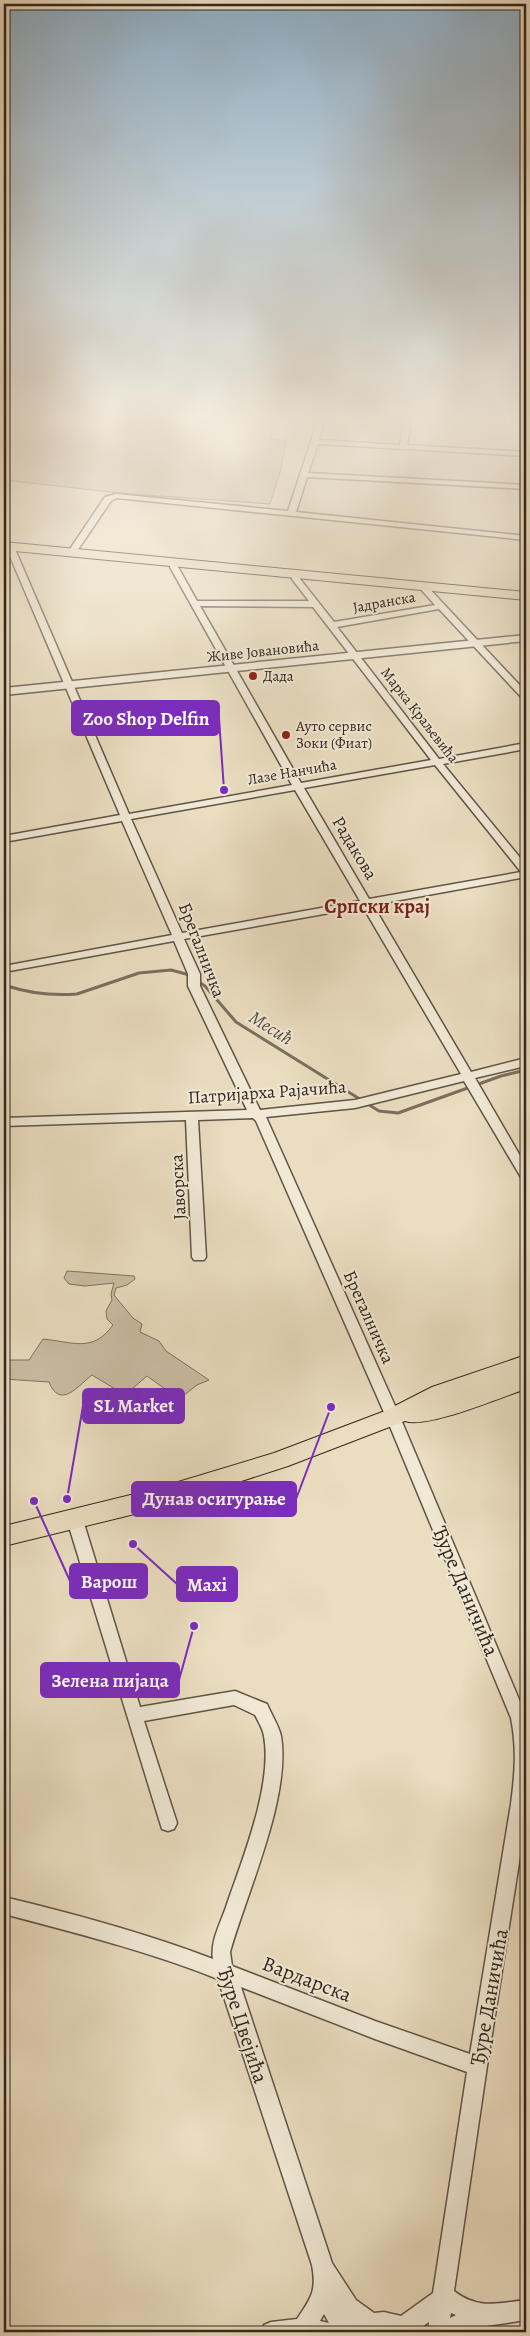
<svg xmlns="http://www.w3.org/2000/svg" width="530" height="2336" font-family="Alegreya,serif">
<rect width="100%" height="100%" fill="#eaddc0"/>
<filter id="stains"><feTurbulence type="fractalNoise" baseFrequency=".004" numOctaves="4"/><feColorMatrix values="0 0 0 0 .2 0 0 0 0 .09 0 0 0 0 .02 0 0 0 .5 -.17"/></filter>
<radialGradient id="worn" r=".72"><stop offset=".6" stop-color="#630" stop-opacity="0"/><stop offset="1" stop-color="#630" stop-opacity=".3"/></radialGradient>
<g fill="#cbbea5" stroke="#7e7262">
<path d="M4,420H276L270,439L286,441L281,469L270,504L119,493L4,480Z"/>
<path d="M67,1271L134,1276L135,1279L127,1285L116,1288L114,1295L133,1318L142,1324L140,1332L159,1341L166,1351L209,1380L197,1385L179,1399L147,1376L125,1395L92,1375C78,1386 60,1410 49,1382L4,1379L6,1360H29L43,1339C73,1342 93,1353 113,1325L107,1319L106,1311L112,1300L111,1294L114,1283L85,1286L69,1284L64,1278Z"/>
</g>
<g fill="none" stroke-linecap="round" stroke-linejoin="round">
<path stroke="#7b6f5f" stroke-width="3" d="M4,985C28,993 52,996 77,994L139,973L171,970L186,974L205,986L236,1022L379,1111L398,1113L501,1076L526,1070"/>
<g stroke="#605447" stroke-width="3">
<g id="minor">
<path d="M318,420H325L319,440L400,445L404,420H411L407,445L526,452V456L318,444L308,473L526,485V489L307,477L296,512L526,536V540L117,498L111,501L75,554L68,552L105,497L116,494L288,511Z"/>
<path d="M510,420H526V423Z"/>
<path d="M7,545L14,547L129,814L292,785L170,567L171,560L178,562V567L197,601H309L292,579V572H298L300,579L334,622L435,605L418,586L425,584L526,692V700L523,699L439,609L337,627L439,759L526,743V749L443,764L526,865V877L373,905L471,1072L526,1058V1066L475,1078L526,1166V1180L522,1179L464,1081L355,1108L266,1117L400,1417L526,1716V1818L487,2066L454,2291C478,2310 499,2303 526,2300V2320L473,2328L466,2332H428L429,2322L419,2329L420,2332H261L264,2325L271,2322L297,2319C311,2298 317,2291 312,2265L218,1979C148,1951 76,1933 4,1914V1897C75,1914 145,1933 213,1959C210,1942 221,1922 226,1907C242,1860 273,1785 264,1736C263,1729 258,1721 255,1715L234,1705L144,1721L177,1823L174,1829L168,1831L162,1829L67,1520L70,1516L75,1514L80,1516L83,1520L140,1707L235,1691L267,1704C271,1714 279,1726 281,1736C291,1797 247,1892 230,1952L232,1966L375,2021L470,2054L511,1804C515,1774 517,1748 511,1718L386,1417L256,1121L253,1118L198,1120L206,1257L204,1260H194L192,1257L186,1120L4,1126V1118L247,1110L188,986V974L174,941L4,972V966L172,935L122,821L4,842V836L120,815L6,547ZM200,606L313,607L431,760L301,783ZM435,765L521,872L369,899L304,788ZM295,790L360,901L182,933L131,819ZM363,907L461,1074L355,1100L260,1110L200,986V974L184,939ZM241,1987L375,2039L467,2072L433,2293L401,2316L384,2312L374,2313L356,2300L332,2263ZM451,2313L456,2315L450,2318ZM324,2314L329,2323L320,2321Z"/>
</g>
</g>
<g stroke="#605447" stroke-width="3">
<path id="tertiary" d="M526,635V641L4,695V688Z"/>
</g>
<g stroke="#32271f" stroke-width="2">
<g id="primary">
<path d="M4,542L526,592V600L4,550Z"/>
<path d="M526,1355V1389C501,1397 427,1429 405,1421L288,1466L155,1509L4,1546V1526L155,1489L274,1453L385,1411L432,1387Z"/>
</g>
</g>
<use href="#minor" fill="#f1e9d6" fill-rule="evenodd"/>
<use href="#tertiary" fill="#f1e9d6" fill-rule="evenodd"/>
<use href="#primary" fill="#eaddc0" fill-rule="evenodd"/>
</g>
<linearGradient id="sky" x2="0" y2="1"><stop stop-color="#8facc2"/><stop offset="0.56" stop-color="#f6f0e3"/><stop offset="1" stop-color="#f6f0e3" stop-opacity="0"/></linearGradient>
<rect width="530" height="748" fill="url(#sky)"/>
<g fill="#8f2418" stroke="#f1e9d6" stroke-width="2">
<circle cx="253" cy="676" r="5"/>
<circle cx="286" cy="735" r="5"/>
</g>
<g text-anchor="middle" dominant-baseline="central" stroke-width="4" stroke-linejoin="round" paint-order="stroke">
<g font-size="15" fill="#32271f" stroke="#f1e9d6">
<text transform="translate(384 602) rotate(-10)">Јадранска</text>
<text transform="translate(263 651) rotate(-6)">Живе Јовановића</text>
<text transform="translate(420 715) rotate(52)">Марка Краљевића</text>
<text transform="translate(292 772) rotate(-10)">Лазе Нанчића</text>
</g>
<g font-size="15" fill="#32271f" stroke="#f1e9d6" text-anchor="start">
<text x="263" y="676">Дада</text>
<text x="296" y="726">Ауто сервис<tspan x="296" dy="17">Зоки (Фиат)</tspan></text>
</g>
<g font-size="18" fill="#32271f" stroke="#f1e9d6">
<text transform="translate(355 848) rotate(59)">Радакова</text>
<text transform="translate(202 950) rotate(69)">Брегалничка</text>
<text transform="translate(267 1092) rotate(-4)">Патријарха Рајачића</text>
<text transform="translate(178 1187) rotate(-93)">Јаворска</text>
<text transform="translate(369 1317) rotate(66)">Брегалничка</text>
</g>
<g font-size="19" font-style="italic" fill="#564b3f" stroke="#f1e9d6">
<text transform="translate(271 1028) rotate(32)">Месић</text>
</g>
<g font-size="20" font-weight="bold" fill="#7a1f14" stroke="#f1e9d6">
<text x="377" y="906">Српски крај</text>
</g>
<g font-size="21" fill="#32271f" stroke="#f1e9d6">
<text transform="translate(466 1591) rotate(67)">Ђуре Даничића</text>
<text transform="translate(307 1979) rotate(21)">Вардарска</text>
<text transform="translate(489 1997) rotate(-80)">Ђуре Даничића</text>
<text transform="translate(243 2025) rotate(72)">Ђуре Цвејића</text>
</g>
</g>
<path fill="none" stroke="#7b2cbf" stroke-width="2" d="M224 790L219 718M67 1499L83 1406M331 1407L296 1499M34 1501L70 1581M133 1544L177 1584M194 1626L179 1680"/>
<g fill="#7b2cbf" stroke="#f1e9d6" stroke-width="2">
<circle cx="224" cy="790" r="5"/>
<circle cx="67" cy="1499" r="5"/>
<circle cx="331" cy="1407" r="5"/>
<circle cx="34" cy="1501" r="5"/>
<circle cx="133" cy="1544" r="5"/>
<circle cx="194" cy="1626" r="5"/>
</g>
<g fill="#7b2cbf" stroke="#7b2cbf" stroke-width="2">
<rect x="72" y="701" width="147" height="34" rx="5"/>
<rect x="83" y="1389" width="101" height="34" rx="5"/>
<rect x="132" y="1482" width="164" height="34" rx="5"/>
<rect x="70" y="1564" width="77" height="34" rx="5"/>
<rect x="177" y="1567" width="60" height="34" rx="5"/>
<rect x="41" y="1663" width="138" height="34" rx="5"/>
</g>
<g font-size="19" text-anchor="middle" font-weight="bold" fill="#fff">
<text x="146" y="725">Zoo Shop Delfin</text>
<text x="134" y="1412">SL Market</text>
<text x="214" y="1505">Дунав осигурање</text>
<text x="109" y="1588">Варош</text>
<text x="207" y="1591">Maxi</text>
<text x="110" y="1687">Зелена пијаца</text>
</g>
<rect width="530" height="2336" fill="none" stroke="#eaddc0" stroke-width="20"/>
<rect x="5" y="5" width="520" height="2326" fill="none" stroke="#32271f" stroke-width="2.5"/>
<rect x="10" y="10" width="510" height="2316" fill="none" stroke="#32271f"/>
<rect width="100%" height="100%" filter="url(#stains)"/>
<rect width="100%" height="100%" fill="url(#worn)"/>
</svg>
